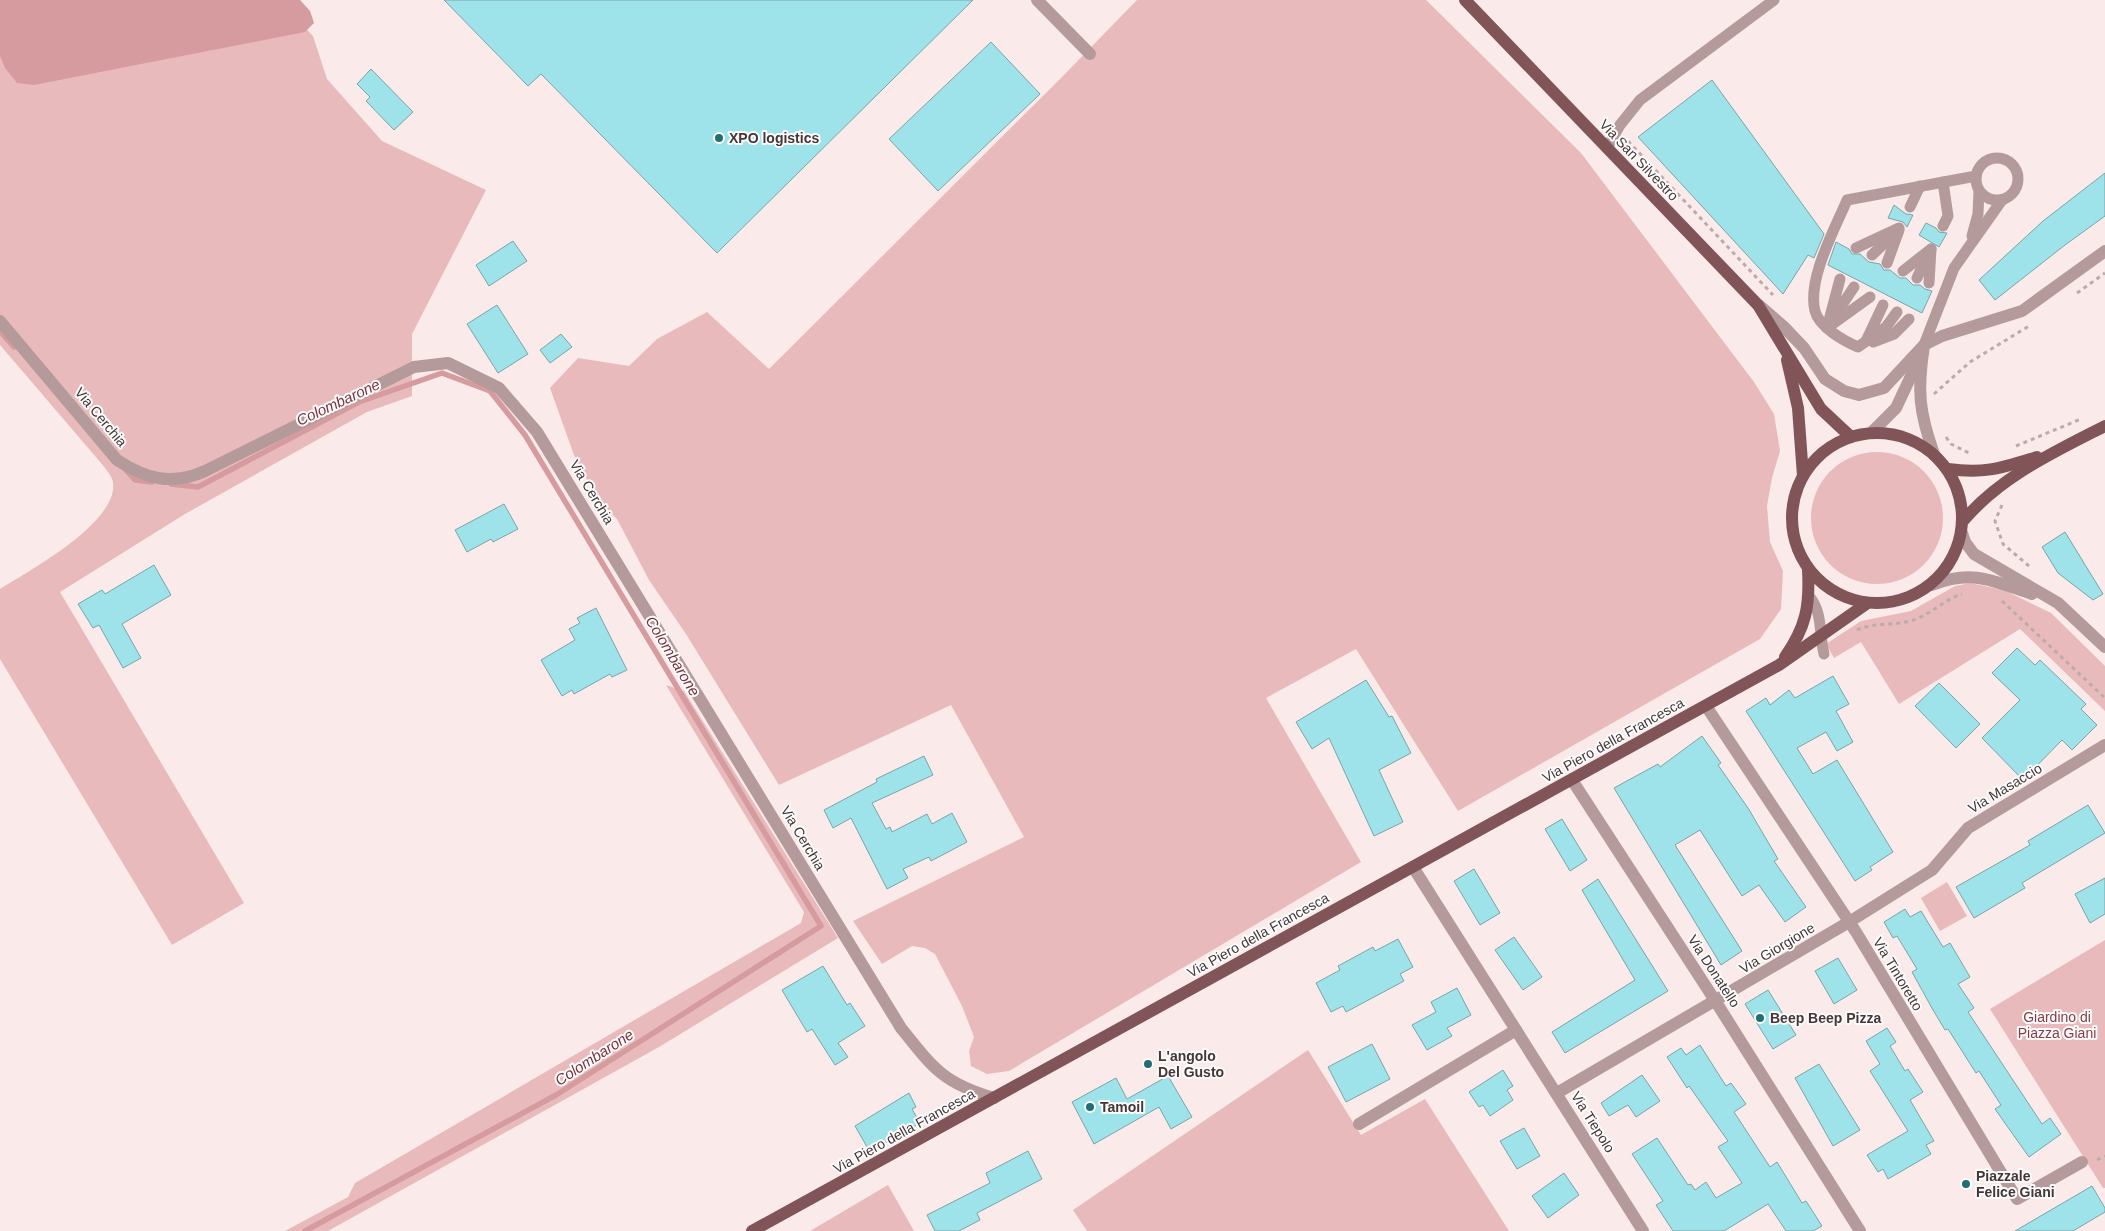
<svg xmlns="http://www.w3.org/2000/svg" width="2105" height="1231" font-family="Helvetica,sans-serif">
<rect width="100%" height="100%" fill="#fbeaea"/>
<g fill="#e9babc">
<path d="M0,0H279L313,36L327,79L382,141L486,190L412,334V396L367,412L185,514L60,592L244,903L172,945L0,659V589C29,571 119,522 113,482C112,476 105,468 101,463L0,345Z"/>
<path d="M1137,0H1426L1581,153L1754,382L1774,414L1780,451L1772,478L1767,506L1770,542L1783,571L1781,609L1760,639L1458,811L1356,649L1266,698L1361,862L1009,1071L987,1074L971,1066L969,1051L974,1037L962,1006L935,954L925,948L912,946L882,964L853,921L1024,837L951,705L779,785L686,634L649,580L617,519L597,499L574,455L550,388L578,358L629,366L657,339L707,312L769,369L1059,80Z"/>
<circle cx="1877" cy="518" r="66"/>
<path d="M1970,583L2004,590L2051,613L2105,666V711L2020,629L1899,704L1861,642L1834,658L1826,644L1861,621L1911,611L1955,586Z"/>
<path d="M666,685L684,691L838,938L659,1047L328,1231H285L348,1197L355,1183L801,923L804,912Z"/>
<path d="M1947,882L1967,916L1940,931L1921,898Z"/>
<path d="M2105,940V1188H2103L1990,1009Z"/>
<path d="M1308,1050L1361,1135L1425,1099L1509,1231H1087L1073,1210Z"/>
<path d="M888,1185L914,1231H810Z"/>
</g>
<path fill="#d59b9f" d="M0,0H300L310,11L314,23L305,32L34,85L17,83L5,68L0,56Z"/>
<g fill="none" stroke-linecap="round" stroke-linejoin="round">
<g stroke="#d59b9f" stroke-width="5.5">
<path d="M0,331L14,347"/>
<path d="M126,470L135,480L152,482"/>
<path d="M171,484L198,487L359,402L442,373L490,391L525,435L821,926L556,1095L305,1231"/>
</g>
</g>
<g fill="#9fe3ea" stroke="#7aa4a8">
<path d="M444,0H973L717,253L541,74L528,86Z"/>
<path d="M991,42L1040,94L938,191L889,139Z"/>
<path d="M371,69L413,112L394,130L366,101L370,97L357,84Z"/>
<path d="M1712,80L1824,234L1814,258L1808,255L1783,294L1638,137Z"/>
<path d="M2105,173V216L2065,245L1995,300L1979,280L2043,221Z"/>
<path d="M1894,205L1906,214L1913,215L1907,227L1903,222L1888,218Z"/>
<path d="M1926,223L1936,228L1939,232L1947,233L1939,247L1919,235Z"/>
<path d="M513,241L527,261L489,286L476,265Z"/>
<path d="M1836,242L1849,249L1852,254H1860L1869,262L1880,264L1884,270H1890L1900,278H1906L1913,285H1920L1925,289L1932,291L1922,313L1828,265Z"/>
<path d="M497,305L528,354L498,373L467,324Z"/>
<path d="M561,334L572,347L550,363L540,350Z"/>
<path d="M504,504L518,529L493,542L491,539L467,552L455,530Z"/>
<path d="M2065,532L2103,594L2093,600L2058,573L2042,547Z"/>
<path d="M154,565L171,595L122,624L141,658L123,668L99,625L93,628L78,604L102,590L105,594Z"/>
<path d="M596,608L627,670L612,677L610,674L574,694L572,690L562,696L541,660L575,640L569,629L580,623L577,618Z"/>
<path d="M2017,648L2035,665L2040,660L2086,704L2081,709L2097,725L2072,750L2062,740L2023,780L1982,738L2020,700L1992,673Z"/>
<path d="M1833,676L1849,704L1836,711L1853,742L1837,751L1826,732L1797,748L1813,774L1837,760L1893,852L1870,867L1872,870L1855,881L1746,711L1766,698L1770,705L1789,690L1795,698Z"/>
<path d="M1366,680L1389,717L1392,716L1411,753L1379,770L1403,822L1374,836L1329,738L1312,749L1296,722Z"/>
<path d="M1939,683L1980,724L1956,748L1915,706Z"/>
<path d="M1702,736L1721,763L1718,765L1748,808L1778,859L1774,861L1806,907L1785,922L1759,885L1742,896L1700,830L1675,845L1742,951L1721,965L1614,788L1658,764L1660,767Z"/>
<path d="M924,756L933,775L872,803L886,829L890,827L892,832L927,814L932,824L952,813L967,842L931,861L929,857L903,869L908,878L887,889L851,818L833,828L824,810L877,782L876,779Z"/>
<path d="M2088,805L2105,833L2022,883L2025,888L1974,918L1956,887L2030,845L2028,841Z"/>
<path d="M1562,819L1587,860L1570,871L1545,829Z"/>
<path d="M1474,869L1500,913L1480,925L1454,881Z"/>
<path d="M2105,878V914L2090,923L2075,894Z"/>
<path d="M1598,879L1668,991L1565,1053L1552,1032L1635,980L1582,890Z"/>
<path d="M1905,909L1910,917L1921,911L1943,947L1950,943L1970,977L1958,984L1974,1008L1968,1012L2042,1124L2050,1118L2061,1134L2029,1157L1995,1109L2001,1105L1979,1071L1976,1073L1948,1029L1945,1030L1933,1010L1912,972L1917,969L1897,936L1893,938L1884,922Z"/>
<path d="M1514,937L1542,977L1523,990L1495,950Z"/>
<path d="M1398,939L1413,967L1400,974L1404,981L1346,1012L1343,1006L1331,1012L1316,983L1340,970L1338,966L1373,947L1375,951Z"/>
<path d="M1838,958L1857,990L1834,1004L1815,971Z"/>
<path d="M823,966L847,1005L850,1003L865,1026L838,1043L848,1057L835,1065L812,1029L807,1032L782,990Z"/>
<path d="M1457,988L1471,1015L1447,1028L1452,1036L1427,1050L1412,1025L1436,1012L1431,1002Z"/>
<path d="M1768,990L1796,1035L1773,1049L1745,1004Z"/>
<path d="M1887,1028L1896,1042L1890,1046L1905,1071L1908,1069L1923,1092L1910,1100L1934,1141L1926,1145L1931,1154L1888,1179L1883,1169L1878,1172L1867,1155L1908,1131L1870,1071L1880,1064L1866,1041Z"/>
<path d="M1372,1044L1390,1079L1346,1102L1328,1067Z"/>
<path d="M1700,1045L1726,1086L1731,1083L1746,1104L1734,1112L1770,1167L1777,1162L1802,1203L1806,1201L1822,1226L1813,1231H1786L1768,1204L1724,1231H1673L1656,1205L1663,1201L1632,1154L1657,1138L1688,1185L1691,1184L1695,1190L1706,1182L1716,1198L1742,1183L1718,1147L1728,1141L1689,1086L1687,1088L1667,1057L1681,1048L1686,1055Z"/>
<path d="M1819,1064L1860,1130L1833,1146L1795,1078Z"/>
<path d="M1503,1070L1513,1086L1507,1090L1513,1100L1490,1116L1483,1105L1479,1107L1469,1092Z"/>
<path d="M1642,1075L1660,1101L1636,1117L1628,1105L1609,1116L1601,1103Z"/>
<path d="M1168,1076L1192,1117L1171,1129L1159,1107L1094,1144L1072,1102L1116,1078L1127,1099Z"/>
<path d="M909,1093L916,1107L912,1109L920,1123L870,1152L855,1126Z"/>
<path d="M1524,1128L1540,1156L1517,1169L1500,1141Z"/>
<path d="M1028,1151L1042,1179L977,1213L980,1220L959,1231H935L927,1215L990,1183L986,1173Z"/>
<path d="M1564,1173L1579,1195L1548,1218L1532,1196Z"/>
<path d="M2092,1186L2105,1208V1212L2073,1231H2015Z"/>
</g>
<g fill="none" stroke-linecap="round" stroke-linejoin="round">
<g stroke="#bbabab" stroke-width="3" stroke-dasharray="4 4" stroke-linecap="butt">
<path d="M1628,141L1773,295"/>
<path d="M2077,293L2105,273"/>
<path d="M1934,394L1970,362L2029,326"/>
<path d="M1946,437L1951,444L1971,454"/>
<path d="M2016,446L2081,419"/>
<path d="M2002,505L1995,521L2003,544L2029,566"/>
<path d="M2002,601L2105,698"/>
<path d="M1857,630C1874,622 1892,626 1910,621C1930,616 1943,600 1962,594"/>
<path d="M2097,1160L2105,1156"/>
</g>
<g stroke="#b49a9b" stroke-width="11">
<path d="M1607,148L1620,125L1640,100L1774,0"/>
<circle cx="1997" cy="179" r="21"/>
<path d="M1910,207L1920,186"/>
<path d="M1943,226L1948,216L1943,182"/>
<path d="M1972,236L1978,214L1979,191"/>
<path d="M1856,248L1899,228"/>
<path d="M1872,255L1893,235"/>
<path d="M1887,263L1899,230"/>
<path d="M1903,271L1931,249"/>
<path d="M1917,278L1929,252"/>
<path d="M1929,283L1931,249"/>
<path d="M1897,312L1886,327L1858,347C1844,341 1819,327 1815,311C1807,279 1835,229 1847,200L1976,176"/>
<path d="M1832,320L1854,287"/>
<path d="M1827,328L1870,297"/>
<path d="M1827,328L1840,279"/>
<path d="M1866,341L1883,305"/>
<path d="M1873,342L1894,334L1909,319"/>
<path d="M1924,345L1954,268L2002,200"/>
<path d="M1809,596C1823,612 1819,634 1824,654"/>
</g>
<g stroke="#b49a9b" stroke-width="12">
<path d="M1037,0L1090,54"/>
<path d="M1760,306L1783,326L1804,348L1825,379L1844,391L1859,395L1884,388L1924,345L1942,336L2022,311L2105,251"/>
<path d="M0,321L117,460C146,479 172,486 205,471L414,367L448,363L499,388L537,432L901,1028C933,1068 943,1083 994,1098"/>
<path d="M1924,346C1917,390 1919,412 1934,454"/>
<path d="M1872,432L1896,408L1918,361"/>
<path d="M1962,533L1965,542L1974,554L2058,603L2105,647"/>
<path d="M1932,585C1973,569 1993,581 2032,594"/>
<path d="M1706,706L1856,932L2017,1199L2082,1162"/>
<path d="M1572,780L1716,1002L1860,1231"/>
<path d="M1413,867L1643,1231"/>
<path d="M1557,1093L1849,922L1932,870L1968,828L2105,745"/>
<path d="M1359,1124L1516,1030"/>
</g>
<g stroke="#815558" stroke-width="12">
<path d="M1465,0L1758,305L1821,409L1851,437"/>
<path d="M1787,360L1798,408L1803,476"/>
<circle cx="1877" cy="518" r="85"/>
<path d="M1948,469C1985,474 2001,468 2037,457"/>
<path d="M1963,521C2000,477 2054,452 2105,426"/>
<path d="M1785,657C1806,627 1810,606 1808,570"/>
<path d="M752,1231L1779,665L1866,604"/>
</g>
</g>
<g fill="#236e75" stroke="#fbfbfb" stroke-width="2">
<circle cx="719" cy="138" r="5"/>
<circle cx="1760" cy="1018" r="5"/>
<circle cx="1148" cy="1064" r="5"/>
<circle cx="1090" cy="1107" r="5"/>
<circle cx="1966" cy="1184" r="5"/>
</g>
<g text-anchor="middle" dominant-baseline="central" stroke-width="4" stroke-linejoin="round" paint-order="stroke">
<g font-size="14" font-weight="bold" fill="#463637" stroke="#fbfbfb" text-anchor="start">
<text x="729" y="138">XPO logistics</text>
<text x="1770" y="1018">Beep Beep Pizza</text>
<text x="1158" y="1056">L'angolo<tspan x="1158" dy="16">Del Gusto</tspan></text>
<text x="1100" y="1107">Tamoil</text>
<text x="1976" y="1176">Piazzale<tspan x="1976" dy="16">Felice Giani</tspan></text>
</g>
<g font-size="14" fill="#463637" stroke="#fbfbfb">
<text transform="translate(1639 160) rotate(46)">Via San Silvestro</text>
<text transform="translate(101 417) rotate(50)">Via Cerchia</text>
<text transform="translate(592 492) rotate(59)">Via Cerchia</text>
<text transform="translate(1613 740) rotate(-29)">Via Piero della Francesca</text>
<text transform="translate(2005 788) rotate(-31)">Via Masaccio</text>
<text transform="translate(803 838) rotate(59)">Via Cerchia</text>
<text transform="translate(1258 935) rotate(-29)">Via Piero della Francesca</text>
<text transform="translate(1777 948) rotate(-31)">Via Giorgione</text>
<text transform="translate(1714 971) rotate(57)">Via Donatello</text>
<text transform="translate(1898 974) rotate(59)">Via Tintoretto</text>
<text transform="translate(1593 1122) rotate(58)">Via Tiepolo</text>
<text transform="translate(904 1131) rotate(-29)">Via Piero della Francesca</text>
</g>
<g font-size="14" fill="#863d45" stroke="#fbfbfb">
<text x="2057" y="1017">Giardino di<tspan x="2057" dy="16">Piazza Giani</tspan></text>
</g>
<g font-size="15" font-style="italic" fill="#7a333c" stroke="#fbfbfb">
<text transform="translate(338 402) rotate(-25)">Colombarone</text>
<text transform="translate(673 656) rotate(59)">Colombarone</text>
<text transform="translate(594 1057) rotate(-33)">Colombarone</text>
</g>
</g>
</svg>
